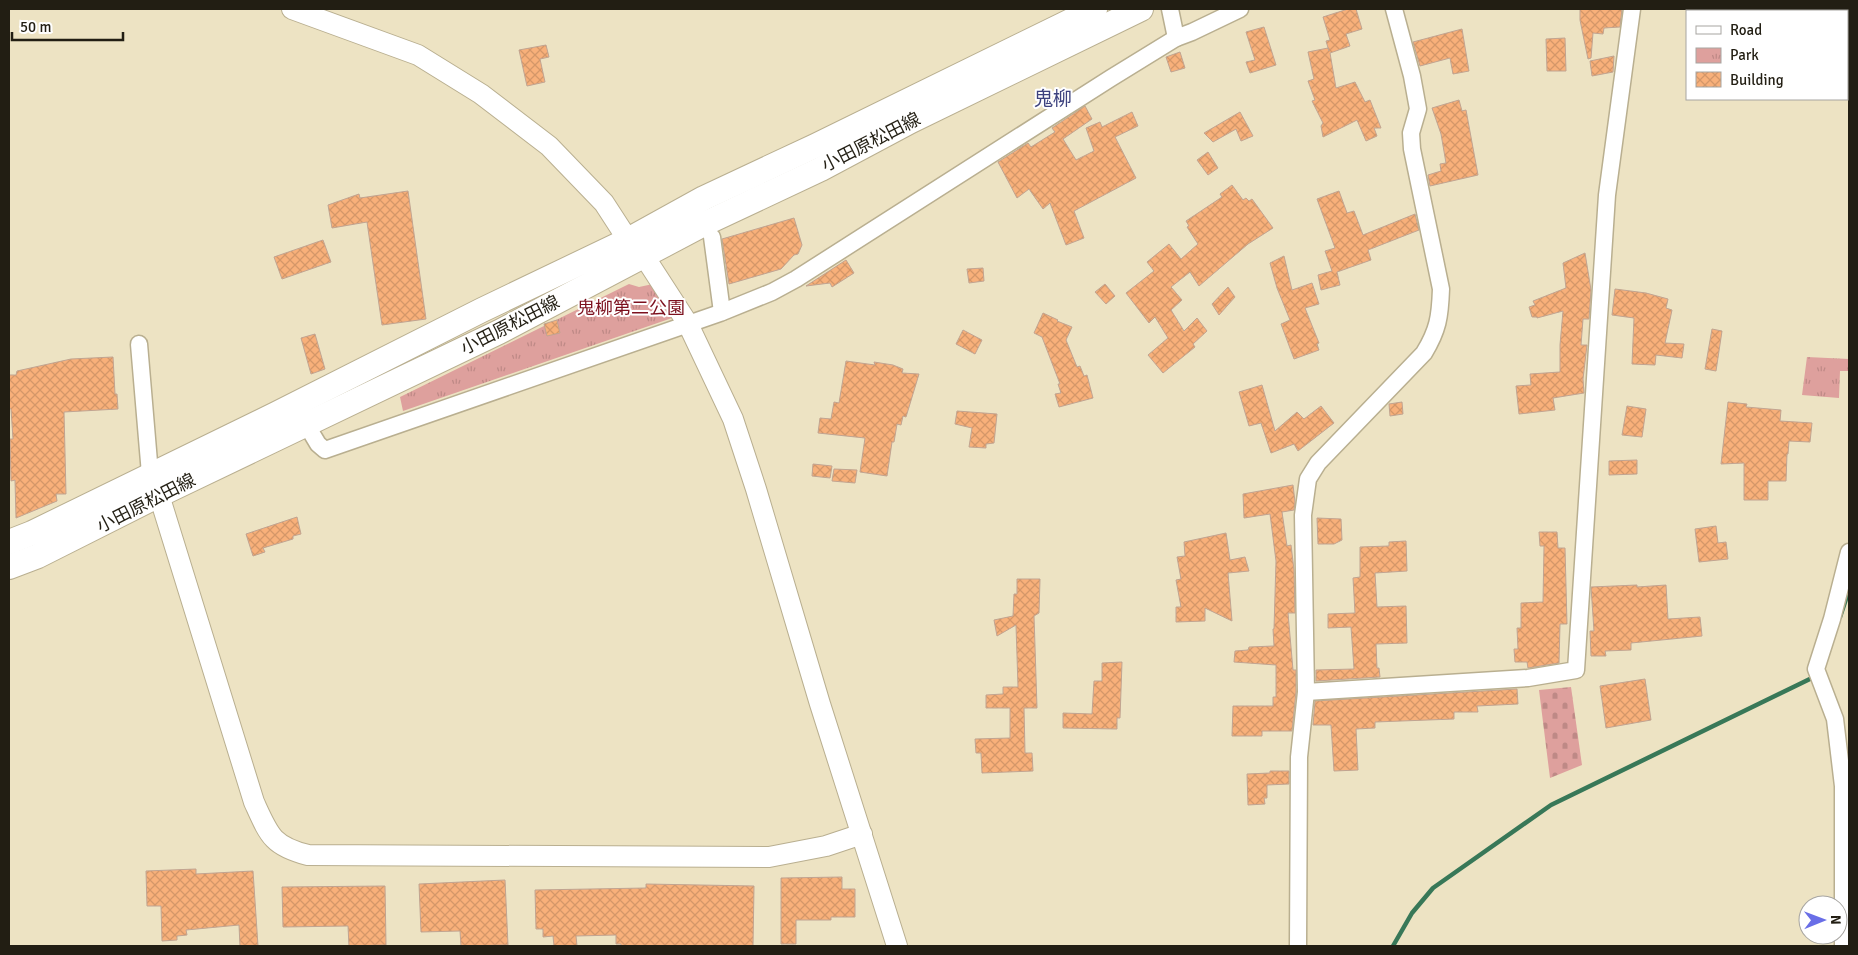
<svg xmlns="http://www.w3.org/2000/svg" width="1858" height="955" font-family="Signika,'Noto Sans JP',sans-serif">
<defs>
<pattern id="cemetery-stones" width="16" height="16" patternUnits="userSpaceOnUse" patternTransform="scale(1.25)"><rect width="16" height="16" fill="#dea09d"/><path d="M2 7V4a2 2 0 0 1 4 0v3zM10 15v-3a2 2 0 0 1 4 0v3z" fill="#be8986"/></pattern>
<pattern id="park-tufts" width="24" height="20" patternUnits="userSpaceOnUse" patternTransform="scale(1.25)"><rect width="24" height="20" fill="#dea09d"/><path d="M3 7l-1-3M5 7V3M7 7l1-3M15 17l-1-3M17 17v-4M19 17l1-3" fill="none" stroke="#be8986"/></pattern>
<pattern id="building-cross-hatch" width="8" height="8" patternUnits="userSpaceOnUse" patternTransform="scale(1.25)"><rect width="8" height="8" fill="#f8b07a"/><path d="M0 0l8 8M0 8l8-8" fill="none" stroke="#d49769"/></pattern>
</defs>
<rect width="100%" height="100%" fill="#ede3c3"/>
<path fill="url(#cemetery-stones)" d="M1571,687L1582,765L1550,778L1539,690Z"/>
<g fill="url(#park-tufts)">
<path d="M629,284L639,287L653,284L672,318L403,411L400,397Z"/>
<path d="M1807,357L1849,359V371H1840L1839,398L1802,395Z"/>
</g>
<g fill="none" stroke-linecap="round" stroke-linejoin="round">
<g stroke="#387858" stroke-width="4.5">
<path d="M1840,617L1849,590"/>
<path d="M1393,946L1412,913L1433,888L1551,805L1814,677"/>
</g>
</g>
<g fill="url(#building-cross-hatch)" stroke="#c1a491">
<path d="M1348,9H1356L1362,29L1346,34L1350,46L1330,53L1336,88L1355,82L1365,102L1370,100L1381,128H1374L1377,136L1366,141L1357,120L1323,137L1321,126L1323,123L1312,101L1315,100L1308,81L1314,79L1308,52L1328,48L1329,51L1326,41L1330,40L1323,17Z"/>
<path d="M1580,9H1622L1620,27L1604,28L1603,34L1593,33L1591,58L1588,59L1580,20Z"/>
<path d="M1264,27L1276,65L1250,73L1246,62L1255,60L1246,32Z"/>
<path d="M1462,29L1469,71L1453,74L1450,58L1420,66L1413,42Z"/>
<path d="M1565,38L1566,71H1547L1546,39Z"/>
<path d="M546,45L549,57L540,59L545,82L527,86L519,50Z"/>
<path d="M1180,52L1185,68L1171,72L1166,57Z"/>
<path d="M1614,56L1613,72L1592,76L1590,61Z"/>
<path d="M1459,100L1462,111L1466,110L1478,175L1430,186L1428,175L1441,171L1440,164L1446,163L1441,134L1432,108Z"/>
<path d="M1085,106L1092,119L1063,139L1076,160L1094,151L1086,128L1100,122L1102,127L1132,112L1138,126L1115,137L1136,178L1074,211L1084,238L1066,245L1050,203L1043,209L1029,189L1017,198L998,162L1028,143L1031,147L1055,132L1052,128Z"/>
<path d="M1240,112L1253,136L1241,141L1236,129L1213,142L1204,133Z"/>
<path d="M1208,152L1218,168L1208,175L1197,160Z"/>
<path d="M1232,185L1243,200L1246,198L1249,201L1252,199L1273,228L1248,244L1199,286L1190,272L1171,287L1182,300L1171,310L1184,331L1197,318L1207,331L1193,344L1195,347L1163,373L1148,355L1168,338L1155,317L1149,323L1126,293L1154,271L1147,262L1169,244L1181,259L1198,244L1187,227L1189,226L1186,221L1222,197L1220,194Z"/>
<path d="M408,191L426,319L382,325L367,222L332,228L328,205L359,194L360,198Z"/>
<path d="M1339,191L1347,213L1354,211L1363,235L1415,214L1419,230L1368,250L1371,260L1337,272L1340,285L1321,290L1318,275L1332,271L1325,251L1335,248L1317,199Z"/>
<path d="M794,218L802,245L798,254L794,255L781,269L729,284L722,239Z"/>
<path d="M323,240L331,262L282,279L274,257Z"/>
<path d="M1585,253L1591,290L1589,319H1583L1581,345H1587L1583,379L1584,393L1553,398L1555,410L1519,414L1516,386L1531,385L1530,374L1560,372V345L1563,311L1537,318V317H1532L1529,307L1535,305L1533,301L1566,288L1563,263Z"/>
<path d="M1284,256L1292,290L1312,283L1319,304L1305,308L1319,343L1317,344L1319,350L1294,359L1281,324L1290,320L1277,288L1270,263Z"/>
<path d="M846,260L854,273L832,287L830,283L806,286Z"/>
<path d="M983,268L984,281L969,283L967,269Z"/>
<path d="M1105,284L1115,296L1106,304L1095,292Z"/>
<path d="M1228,287L1235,297L1219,315L1212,304Z"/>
<path d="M1615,289L1646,293L1668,299L1666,308L1672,310L1665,343L1684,344L1682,358L1656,355L1655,365L1632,364L1634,318L1612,315Z"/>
<path d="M1043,313L1058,320L1057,321L1072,327L1066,340L1077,367L1080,366L1084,376L1087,375L1093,398L1059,407L1055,394L1061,393L1058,384H1060L1042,337L1034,333Z"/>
<path d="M557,320L560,333L547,336L544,324Z"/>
<path d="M1712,329L1722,331L1716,371L1705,369Z"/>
<path d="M963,330L982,340L975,354L956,344Z"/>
<path d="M315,334L325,369L311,374L301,338Z"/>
<path d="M113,357L115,394H117L118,409L64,412L66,494H56L57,501L16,518L15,480L11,481L10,439H13L11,409L9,408V375H16L17,371L71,359Z"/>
<path d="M846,361L875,365L874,362L893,365L903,369L902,373L919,374L906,417L903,416L901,425L897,424L894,442H892L887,476L860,472L865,438L818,433L820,418L831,419L834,402L839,403Z"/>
<path d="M1262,385L1275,431L1297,412L1304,419L1321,406L1334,423L1298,451L1294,444L1271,453L1261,423L1249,426L1239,392Z"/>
<path d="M1402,402L1403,414L1390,416L1389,404Z"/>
<path d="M1728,402L1747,404L1746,407L1781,410L1780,421L1812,423L1810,442L1789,441L1788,454H1787L1786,481H1768V500H1744V463L1721,464Z"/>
<path d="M1627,406L1646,409L1642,437L1622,435Z"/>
<path d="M957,411L997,414L994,443L986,444V448L969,447L972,428L955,424Z"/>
<path d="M1637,460V474L1609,475V461Z"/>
<path d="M813,464L832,466L830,478L812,476Z"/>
<path d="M834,469L857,470L855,483L832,481Z"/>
<path d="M1293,485L1295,502L1294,510L1282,512L1287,546L1291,545L1294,570L1295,613H1288L1293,670H1296V692L1292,731H1262V736H1232L1233,706H1273V697H1276V665L1234,662L1235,651L1248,650L1249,647L1274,646L1273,629H1274L1276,561L1270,514L1244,518L1243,494Z"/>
<path d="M297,517L301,534L293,536V539L263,548L265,552L253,556L246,534Z"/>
<path d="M1317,518L1341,519L1342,540L1334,544H1318Z"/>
<path d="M1716,526L1718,543L1726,542L1728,559L1699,562L1695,529Z"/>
<path d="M1539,532H1557L1558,548H1565L1567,624H1560L1559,663L1528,668L1527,662H1515L1514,649H1518L1517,628H1521V603L1543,602L1544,546H1540Z"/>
<path d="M1226,533L1230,560L1245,557L1249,571L1228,573L1232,621L1205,608V621L1176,622V607H1181L1176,580L1181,579L1177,557L1185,556L1184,542Z"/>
<path d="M1406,541L1407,571L1375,573L1377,607L1406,606L1407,643L1376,644L1377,668H1379L1380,677L1316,681V670L1354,669L1351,627L1328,628V614L1355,613L1353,578L1360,577V547L1389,546V542Z"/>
<path d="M1017,579H1040L1039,613L1034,616L1037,708H1024L1025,753H1032L1033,771L982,773L981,753H976L975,739L1010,738V708H986V695L1003,694V687H1018L1016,625L997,636L994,620L1013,616L1014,594H1017Z"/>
<path d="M1637,585V587L1666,585L1668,619L1700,617L1702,636L1631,643V650L1605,651L1606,656H1591L1590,631H1594L1591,587Z"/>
<path d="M1122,662L1120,718H1117V729L1063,728V713L1092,714L1094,681H1102V663Z"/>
<path d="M1645,679L1651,720L1606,728L1600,686Z"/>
<path d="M1517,689L1518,704L1477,706L1478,712H1454V719L1375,722V728L1356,729L1358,770L1334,771L1331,725H1313L1315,701Z"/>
<path d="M1270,771H1289V784L1267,785V798H1264L1265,804L1248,805L1247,774L1270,773Z"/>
<path d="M196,869V874L253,871L258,946H240L239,925L186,930L187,935L177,936V940L162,941L161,906H147L146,871Z"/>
<path d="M842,877V889H855V917H831V920H796V944H781V878Z"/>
<path d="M505,880L508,945L461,946L460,931L421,932L419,884Z"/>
<path d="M646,884L754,886L753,946H621V944H616V935L576,936L577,946H554L553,936L543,937V929H536L535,890L646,888Z"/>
<path d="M385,886L386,945L349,946L348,926L283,927L282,887Z"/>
</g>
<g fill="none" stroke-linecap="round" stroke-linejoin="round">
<g stroke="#b9af90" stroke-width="19">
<g id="minor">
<path d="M1170,9L1176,38"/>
<path d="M712,237L722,312"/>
<path d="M139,344L150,474L154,484"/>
<path d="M306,424L318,444L325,450L720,313L772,292L796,279L1111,78L1176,38L1192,32L1240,9"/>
<path d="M1306,692L1528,678L1576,670L1607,195L1632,9"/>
<path d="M1298,946L1299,757L1306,692L1303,515L1308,479L1318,463L1424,353C1438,330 1440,317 1441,289L1412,149L1411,133L1418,109L1412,76L1394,9"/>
<path d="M1843,946V786L1835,719L1816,669L1832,619L1849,552"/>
</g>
</g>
<g stroke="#b9af90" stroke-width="22">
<g id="tertiary">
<path d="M292,9L418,55L481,94L549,146L604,203L628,240L644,256L688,324L733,419L756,489L820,704L897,946"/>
<path d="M159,495L254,802C269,835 272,846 308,855L769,857L826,846L862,834"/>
</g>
</g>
<g stroke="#b9af90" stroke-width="26">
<g id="secondary">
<path d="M9,542L32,533L276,414L482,310L628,240L704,198L815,146L1095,9"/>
<path d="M9,567L38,556L159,495L499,332L704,224L821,169L911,121L1141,9"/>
</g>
</g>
<use href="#minor" stroke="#fff" stroke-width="16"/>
<use href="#tertiary" stroke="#fff" stroke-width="20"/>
<use href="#secondary" stroke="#fff" stroke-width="24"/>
</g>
<g text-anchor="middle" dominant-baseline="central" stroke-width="4" stroke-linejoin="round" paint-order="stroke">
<g font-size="18" fill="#221e13" stroke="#fff">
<text transform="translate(871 142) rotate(-27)">小田原松田線</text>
<text transform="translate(510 325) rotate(-27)">小田原松田線</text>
<text transform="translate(146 503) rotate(-27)">小田原松田線</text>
</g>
<g font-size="18" fill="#7c101d" stroke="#fff">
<text x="631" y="308">鬼柳第二公園</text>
</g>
<g font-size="19" fill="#3d427e" stroke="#fff">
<text x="1053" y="99">鬼柳</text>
</g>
</g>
<rect width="1858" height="955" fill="none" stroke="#221e13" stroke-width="20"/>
<rect x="1686" y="10" width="162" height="90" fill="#ffffff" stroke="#a7a5a1"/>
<rect x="1696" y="26" width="25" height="8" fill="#ffffff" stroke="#a7a5a1"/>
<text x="1730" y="35" font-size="15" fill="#221e13">Road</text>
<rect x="1696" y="48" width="25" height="15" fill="url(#park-tufts)" stroke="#a7a5a1"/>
<text x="1730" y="60" font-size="15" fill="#221e13">Park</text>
<rect x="1696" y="72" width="25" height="15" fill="url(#building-cross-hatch)" stroke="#a7a5a1"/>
<text x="1730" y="85" font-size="15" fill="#221e13">Building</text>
<g transform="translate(1823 920) rotate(89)"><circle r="24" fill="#ffffff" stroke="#a7a5a1"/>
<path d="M0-4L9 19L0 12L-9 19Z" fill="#696ee7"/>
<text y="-8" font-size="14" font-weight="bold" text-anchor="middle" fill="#221e13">N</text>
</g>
<path d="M12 32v8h111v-8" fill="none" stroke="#221e13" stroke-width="2.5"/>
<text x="20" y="32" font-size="15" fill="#221e13" stroke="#ffffff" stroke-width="4" paint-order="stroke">50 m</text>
</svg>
